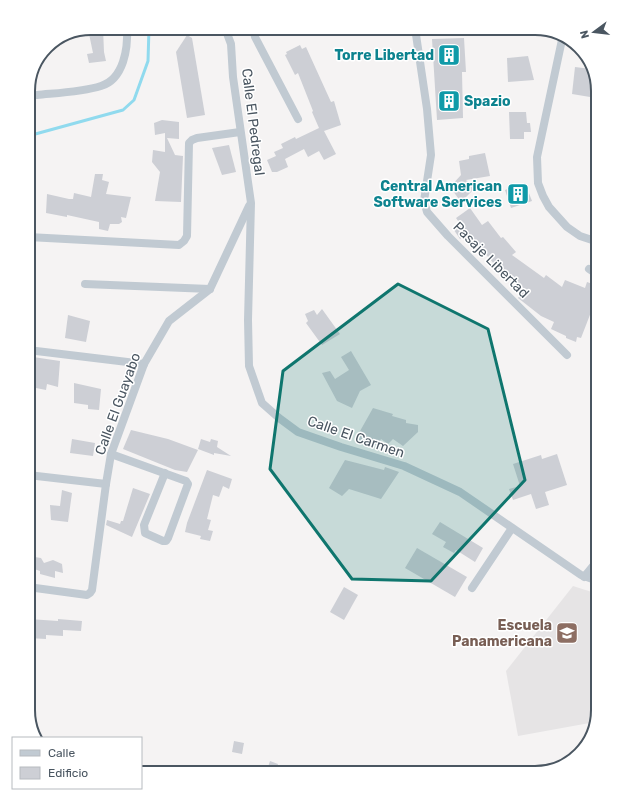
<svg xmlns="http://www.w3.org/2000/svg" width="626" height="801" font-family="Rubik,sans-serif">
<rect width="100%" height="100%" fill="#f5f3f3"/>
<path fill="#e6e4e5" d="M573,586L598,594V711L595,722L518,736L506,671Z"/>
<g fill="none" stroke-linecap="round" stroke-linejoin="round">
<path stroke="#90daee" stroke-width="3" d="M28,136L123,110L134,100L148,61L149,28"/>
</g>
<g fill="#cdcfd5">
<path d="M91,28H103L104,52L106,61L89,63L87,54L93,53L88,29Z"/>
<rect x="316" y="28" width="8" height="8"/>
<path d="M187,35L192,38L205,115L187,118L176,52Z"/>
<path d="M464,38L466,72H462L463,118L437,120L432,39Z"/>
<path d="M300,45L302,49L306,47L331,102L334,101L341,125L324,131L336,154L324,160L319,151L308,157L304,149L285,159L288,167L277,172H272L267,160L276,156L274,152L283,148L281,144L295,137L296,139L319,128L312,112L313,111L298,73L295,75L285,55L287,54L286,52Z"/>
<path d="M528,56L534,80L508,82L507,58Z"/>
<path d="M575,67L591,69L590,97L572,94Z"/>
<path d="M509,112H526L527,123H530L531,132H524V139H510Z"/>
<path d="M162,120L179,122V139L167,138L175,155L183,156L181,202L155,201L160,172L152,162L153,150L165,152V133L155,135L154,123Z"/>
<path d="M229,145L236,172L222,175L212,148Z"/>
<path d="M485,153L490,176L466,180L475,188L461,202L450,187L461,175L459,161L469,159V156Z"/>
<path d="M95,174H103L102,180L109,182L106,194L131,197L126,218L121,217L122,222L119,224H110L108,231L99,229V222L67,215V217L46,213L47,194L69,199H73L74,193L91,197Z"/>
<path d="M525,183L532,201L511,208L505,190Z"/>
<path d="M470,208L482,225L488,221L501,238L503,237L516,252L512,255L544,278L546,275L562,287L565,280L585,288L587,282L598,286V308L593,307L581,338L577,337L576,342L566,338V336L551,329L554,322L541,316L518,298L525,289L501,272L483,251L481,253L473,243L472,244L465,235L460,239L454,230L461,225L456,218Z"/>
<path d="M322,309L340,334L322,345L306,323L308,321L305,314L314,310L317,315Z"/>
<path d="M68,315L90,321L86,342L65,338Z"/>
<path d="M351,351L371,385L360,391L352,408L337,401L322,373L330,371L335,379L349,370L341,357Z"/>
<path d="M33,357L60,361L58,387L47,384L46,390L31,387Z"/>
<path d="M74,383L101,389L99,410L88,409V405L74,403Z"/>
<path d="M373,408L393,414L392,416L406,420V423L418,425V432L403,446L393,439L388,444L381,439L378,445L355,440Z"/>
<path d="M131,430L168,439L198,450L187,472L175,470L123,449Z"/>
<path d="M72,439L95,443L93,456L70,453Z"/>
<path d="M201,439L210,442L211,439L218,441L217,447L231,456L214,453V455L198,449Z"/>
<path d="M557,454L567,485L545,492L549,505L536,509L531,494L513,500L509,489L520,486L513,464L541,455L542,459Z"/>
<path d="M345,460L384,470L385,467L399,472L381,499L349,489L342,496L329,488Z"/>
<path d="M207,470L232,479L229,489L223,486L219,497L213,495L207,519L211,520L208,530L213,531L210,541L200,539L201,536L185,532L187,523Z"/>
<path d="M133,488L150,494L132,537L106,525L107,520L120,524L121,521H123Z"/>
<path d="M62,490L72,493L68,522L51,520L50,505L60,506Z"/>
<path d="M440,522L483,548L475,562L456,550L454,553L443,547L446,542L432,534Z"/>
<path d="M417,548L467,577L455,597L405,568Z"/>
<path d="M28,556L41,558L44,563L53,560L62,564L63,573L55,571V578L40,574V571L28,567Z"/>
<path d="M344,587L358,595L344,620L330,612Z"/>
<path d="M29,619L58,621V619L82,621L81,631L63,630V636L46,635V639L28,638Z"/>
<path d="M234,741L244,743L242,754L232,752Z"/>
<path d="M270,761L278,764L275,773H266Z"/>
</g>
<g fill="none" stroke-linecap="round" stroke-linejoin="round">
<g stroke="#c1cad2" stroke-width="8">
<path d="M225,28L231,44L233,77L251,203L248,320L249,366L262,403L279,418L298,432L341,447L404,466L460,492L581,575L598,581"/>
<path d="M253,28L255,37L298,119"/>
<path d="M415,28L427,109L431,155L424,201L427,212L448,236L567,355"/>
<path d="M563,35L537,157L538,183L543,196L549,207L567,227L580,236L598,242"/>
<path d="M37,95C57,93 82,92 101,86C124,79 128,48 127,28"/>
<path d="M28,237L179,245L184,241L187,236L189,143L192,140L197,138L240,132"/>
<path d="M589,269L598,275"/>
<path d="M85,284L210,289"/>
<path d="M28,350L144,364"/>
<path d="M111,454L186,481L188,484L168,538L166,541H163L145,533L144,525L165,473"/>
<path d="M28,475L106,484"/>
<path d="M584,577L598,560"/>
<path d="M28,587L87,595L90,593L92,590L106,484L111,454L144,364L169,321L210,289L249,206"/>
<path d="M472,588L512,528"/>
</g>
</g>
<path fill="#0f766e" fill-opacity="0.2" stroke="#0f766e" stroke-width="3" stroke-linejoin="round" d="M398,284L488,329L525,480L431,581L352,579L270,469L283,371Z"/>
<defs>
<g id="building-square" transform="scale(1.15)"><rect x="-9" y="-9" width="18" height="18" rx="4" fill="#0f9aa8" stroke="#fff"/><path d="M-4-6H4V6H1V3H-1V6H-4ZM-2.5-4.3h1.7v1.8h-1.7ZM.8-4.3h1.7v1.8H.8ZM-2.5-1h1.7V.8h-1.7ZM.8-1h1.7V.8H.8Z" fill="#fff"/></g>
<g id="school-square" transform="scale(1.15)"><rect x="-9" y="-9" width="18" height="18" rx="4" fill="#8d6e63" stroke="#fff"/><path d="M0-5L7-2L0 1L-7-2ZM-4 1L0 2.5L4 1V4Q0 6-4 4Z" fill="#fff"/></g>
</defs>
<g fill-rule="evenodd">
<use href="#building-square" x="449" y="55"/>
<use href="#building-square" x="449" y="101"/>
<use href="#building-square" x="518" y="194"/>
<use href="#school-square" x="567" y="633"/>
</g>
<g text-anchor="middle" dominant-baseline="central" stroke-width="3" stroke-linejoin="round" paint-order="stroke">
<g font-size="14" font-weight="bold" fill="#0d838f" stroke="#fff" text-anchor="end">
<text x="434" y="55">Torre Libertad</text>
<text x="464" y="101" text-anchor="start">Spazio</text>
<text x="502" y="186">Central American<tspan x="502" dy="16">Software Services</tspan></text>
</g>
<g font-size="14" fill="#4a5661" stroke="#fff">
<text transform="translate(253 122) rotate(83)">Calle El Pedregal</text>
<text transform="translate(491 260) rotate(45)">Pasaje Libertad</text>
<text transform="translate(118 404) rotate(-70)">Calle El Guayabo</text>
<text transform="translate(356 437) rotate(19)">Calle El Carmen</text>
</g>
<g font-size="14" font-weight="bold" fill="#785e54" stroke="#fff" text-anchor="end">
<text x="552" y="625">Escuela<tspan x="552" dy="16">Panamericana</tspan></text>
</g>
</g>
<path d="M0 0H626V801H0ZM91 35H535A56 56 0 0 1 591 91V710A56 56 0 0 1 535 766H91A56 56 0 0 1 35 710V91A56 56 0 0 1 91 35Z" fill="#fff" fill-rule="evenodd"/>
<path fill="none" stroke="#4a5661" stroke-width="2" d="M91 35H535A56 56 0 0 1 591 91V710A56 56 0 0 1 535 766H91A56 56 0 0 1 35 710V91A56 56 0 0 1 91 35Z"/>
<rect x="12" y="737" width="130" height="52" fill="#ffffff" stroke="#b7bbc0"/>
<rect x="20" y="750" width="20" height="6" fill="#c1cad2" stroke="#b7bbc0"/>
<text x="48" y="757" font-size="12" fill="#4a5661">Calle</text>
<rect x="20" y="767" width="20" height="12" fill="#cdcfd5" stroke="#b7bbc0"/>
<text x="48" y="777" font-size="12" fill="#4a5661">Edificio</text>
<g transform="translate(594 32) rotate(255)" stroke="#ffffff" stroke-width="3" paint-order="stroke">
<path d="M0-3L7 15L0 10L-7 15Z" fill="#4a5661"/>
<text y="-6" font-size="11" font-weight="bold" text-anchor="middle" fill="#4a5661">N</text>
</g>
</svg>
